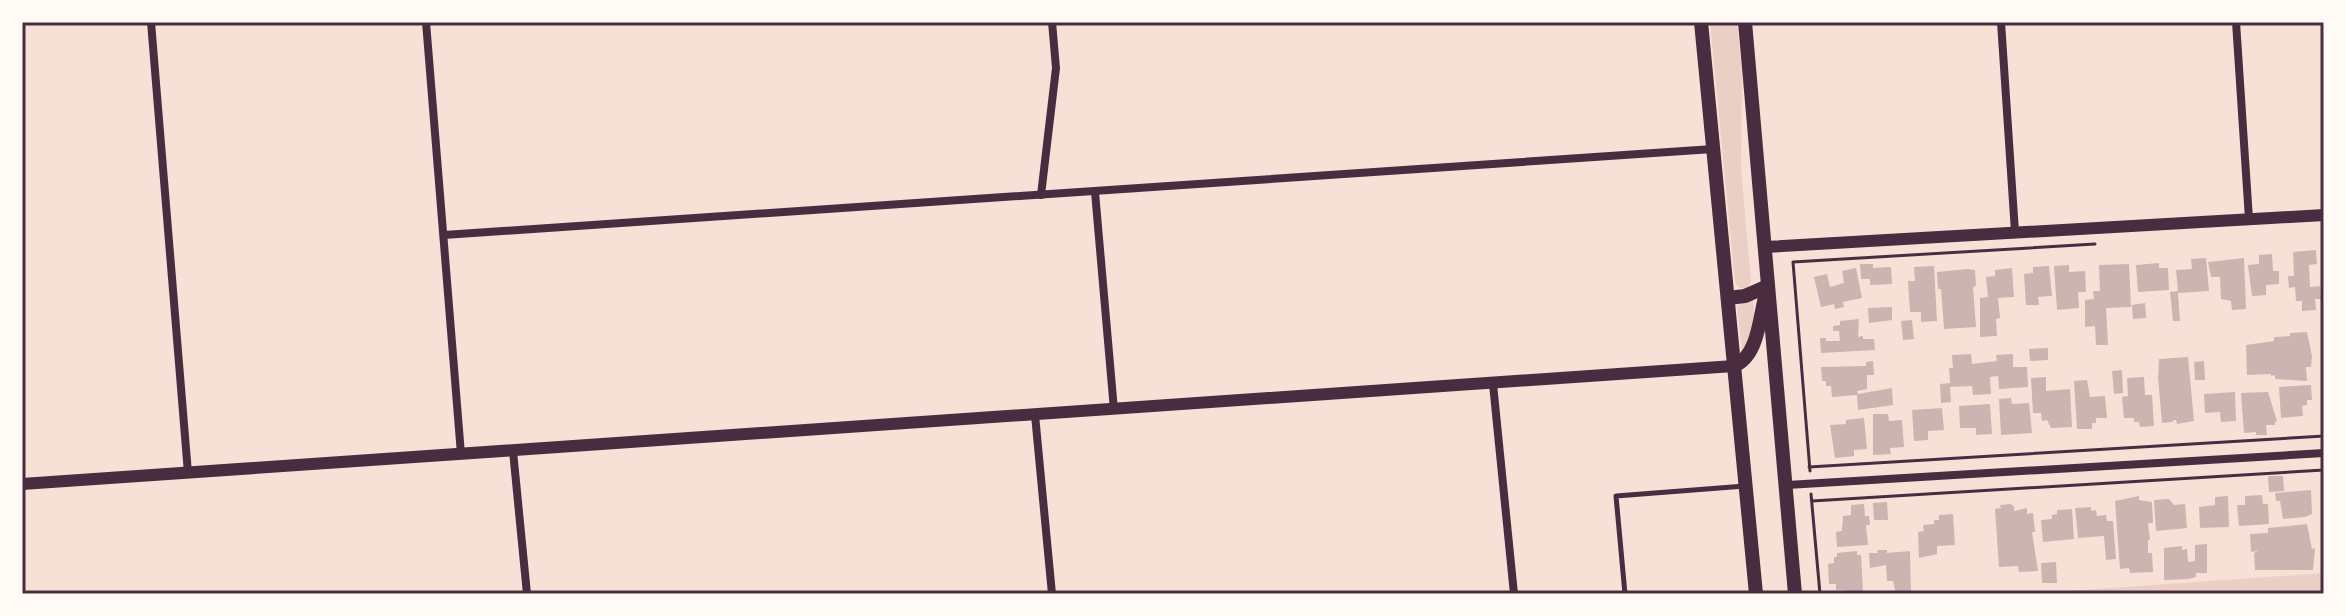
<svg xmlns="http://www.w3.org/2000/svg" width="2346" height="616" font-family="'Times New Roman',serif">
<rect width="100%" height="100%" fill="#f7e1d7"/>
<g fill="#ebcfc5">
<path d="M1710,22H1737L1742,76L1741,168L1751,281L1747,290L1738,287L1735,282Z"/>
<path d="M1753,298C1754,315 1756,339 1742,351L1737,306Z"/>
<path d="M2324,573V594H2039V593Z"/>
</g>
<g fill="#ccb4b1">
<path d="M2316,250L2317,264L2309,265L2310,287L2320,286L2321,299H2315L2316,310L2302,311V301H2296L2295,287L2289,288L2288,276H2294L2293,252Z"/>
<path d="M2272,254L2273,271H2279V284L2266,285V295L2252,296L2248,265L2259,264V255Z"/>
<path d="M2206,258L2209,291L2178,293L2180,321H2173L2170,292L2178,291L2176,270L2192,269L2191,259Z"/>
<path d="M2244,258L2246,309L2232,310L2231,301L2221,299L2220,277H2211L2208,262Z"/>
<path d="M2159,263V268H2168L2169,290L2138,292L2136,265Z"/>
<path d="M1860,264H1873V268L1891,267L1892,284L1870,285V279H1861Z"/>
<path d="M2129,264L2131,307L2106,308L2108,345H2096L2095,326L2085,327V300L2094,299L2093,291H2100L2099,265Z"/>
<path d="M2069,265V272L2085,271L2086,292H2078L2079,308L2057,310L2054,266Z"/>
<path d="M1934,266L1937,321L1921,322V312H1910L1908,281H1915L1914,267Z"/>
<path d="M2049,266L2052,296L2038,297L2039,305H2026L2024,274L2033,273V267Z"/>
<path d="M1856,268L1862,298L1843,302L1844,307L1835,309L1834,304L1821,307L1814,277L1827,274L1830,287L1844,283L1842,271Z"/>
<path d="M2012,268L2014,297L1998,298L2000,318L1996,319L1997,336L1980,337V298L1988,297L1986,277L1995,276V270Z"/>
<path d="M1967,269L1975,270L1976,286L1973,287L1976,327L1944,329L1941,289H1938L1937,272Z"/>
<path d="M2145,303L2146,318L2133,319L2132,305Z"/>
<path d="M1892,307V320L1869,323L1868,308Z"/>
<path d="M1859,319L1858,337L1863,336V339H1874L1875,350L1821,353L1820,338H1826V341H1840L1839,331H1833V326L1840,325V321Z"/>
<path d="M1912,320L1914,339L1903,340L1901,321Z"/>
<path d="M2307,332L2312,356L2311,367H2306L2307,381L2275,379V375L2271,376V374L2247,375L2246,345L2274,341V337L2290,336V333Z"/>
<path d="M2048,348V360L2030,361L2029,349Z"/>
<path d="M1971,354L1972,364L1997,361L1996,355L2013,354V367H2027L2028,387L1999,389L1998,376L1990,377L1991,394L1973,395L1972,386L1950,387L1951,402L1941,403L1940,384L1950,383L1949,368H1953L1952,355Z"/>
<path d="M2188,357L2194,421L2177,424L2176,420H2173V422L2162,423L2158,378L2159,359Z"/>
<path d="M1873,361L1874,375H1867V389L1857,391L1858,394L1892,388L1893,405L1858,410L1857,395L1832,397L1831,386H1826V381H1822L1821,367L1866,366V362Z"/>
<path d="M2204,361L2205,380H2195L2194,362Z"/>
<path d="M2122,370L2123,393L2114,394L2112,371Z"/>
<path d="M2046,377V391L2070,389L2072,427L2051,428L2047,420L2042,421L2041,413H2033L2031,378Z"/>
<path d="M2144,377L2145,395H2152L2154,426L2140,427L2139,422H2134V418H2124L2122,397L2128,396L2127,378Z"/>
<path d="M2087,380L2090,397L2105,396L2107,418H2096V423H2092V429H2077L2074,381Z"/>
<path d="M2311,385L2312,400H2307V405L2302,406L2303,416L2281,418L2279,387Z"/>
<path d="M2235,392L2236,421L2221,422L2220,412L2205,413L2204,394Z"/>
<path d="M2268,392L2277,421L2275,422V425H2266L2267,435H2256V432L2244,433L2241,393Z"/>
<path d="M2011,398L2012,404L2029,403L2032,433L2001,435L1999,399Z"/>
<path d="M1990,404L1992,434L1976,435V428H1960L1959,406Z"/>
<path d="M1942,408L1944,430L1928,431V440L1914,441L1912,410Z"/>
<path d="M1873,414H1888L1889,421L1902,420L1904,447L1890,448L1891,454L1873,455Z"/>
<path d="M1864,418L1867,449L1854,450V456L1835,458L1830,425L1846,424V420Z"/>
<path d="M2268,476H2283L2284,491L2269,492Z"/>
<path d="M2311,490L2312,514L2305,517L2283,519L2280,501H2276L2275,493Z"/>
<path d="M2262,495L2263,504H2268L2269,524L2239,526L2237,505H2245V496Z"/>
<path d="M2139,496V500L2152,502L2153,523H2148L2150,540H2148V553H2152L2153,572L2130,573L2129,568L2120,569L2115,501Z"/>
<path d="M2228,496L2229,527L2200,528L2199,507L2215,505V497Z"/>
<path d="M2169,499L2174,505L2185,504L2187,528L2156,531L2154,500Z"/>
<path d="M1887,502L1888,520H1874L1873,503Z"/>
<path d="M1864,504L1865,516H1869L1870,525H1866L1868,545L1837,547L1836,532L1842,531L1843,516L1851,515V505Z"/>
<path d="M2010,504L2014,506V511L2027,508V514L2033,513L2035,532H2032L2038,571L2019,572L2018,566L1999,567L1995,509L2001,508L2000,505Z"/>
<path d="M2091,507V511L2096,510L2097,516L2106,515L2107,521H2113L2116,559L2106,560L2104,536L2078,538L2075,508Z"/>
<path d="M2072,509L2074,539L2043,542L2041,520L2052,519V515L2057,514V510Z"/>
<path d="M1953,514L1955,545L1937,546V554L1919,558L1918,532L1924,531L1923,525L1934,524V520H1939V515Z"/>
<path d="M2307,524L2312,549L2315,548L2313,570H2255L2254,553L2258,551L2251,552L2250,534L2268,533V528Z"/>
<path d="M2207,544V573H2196V577L2189,579L2164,580V548L2182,546V550L2187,549L2188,562L2195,561V545Z"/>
<path d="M1877,550H1887V553L1910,551L1911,594H1896L1893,581H1887L1886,565L1870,568L1869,553H1878Z"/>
<path d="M1857,551V555H1861L1863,593H1845V590H1836V584H1829L1828,564L1834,563V557H1837V553Z"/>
<path d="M2056,562L2057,583H2042L2041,563Z"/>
</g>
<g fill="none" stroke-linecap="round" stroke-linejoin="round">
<g stroke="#4a2c40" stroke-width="3">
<path d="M1809,467L2324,436"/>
<path d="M1810,471L1793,262L2095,244"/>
<path d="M1811,494L1820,594"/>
<path d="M1812,501L2324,470"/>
<path d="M2322,594H2324"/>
</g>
<path stroke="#4a2c40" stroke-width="5" d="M1625,594L1616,496L1745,486"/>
<g stroke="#4a2c40" stroke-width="8">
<path d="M151,22L188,473"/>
<path d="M426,22L461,454"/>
<path d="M2001,22L2015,232"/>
<path d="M2236,22L2249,219"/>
<path d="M1095,192L1114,410"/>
<path d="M1041,195L1056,68L1052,22"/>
<path d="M444,235L1713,149"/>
<path d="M1493,384L1514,594"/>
<path d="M1035,415L1052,594"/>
<path d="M513,451L527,594"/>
<path d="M1787,485L2324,453"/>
</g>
<g stroke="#4a2c40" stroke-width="12">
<path d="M1765,247L2324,215"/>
<path d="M22,484L1734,366"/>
</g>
<g stroke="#4a2c40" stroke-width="14">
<path d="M1701,22L1756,594"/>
<path d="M1745,22L1795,594"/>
<path d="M1728,298L1745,296L1768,286"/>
<path d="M1734,366C1760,355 1759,314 1767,290"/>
</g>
</g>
<rect width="2346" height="616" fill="none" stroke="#fffaf5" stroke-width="48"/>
<rect x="24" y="24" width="2298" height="568" fill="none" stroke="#4a2c40" stroke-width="3"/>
</svg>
